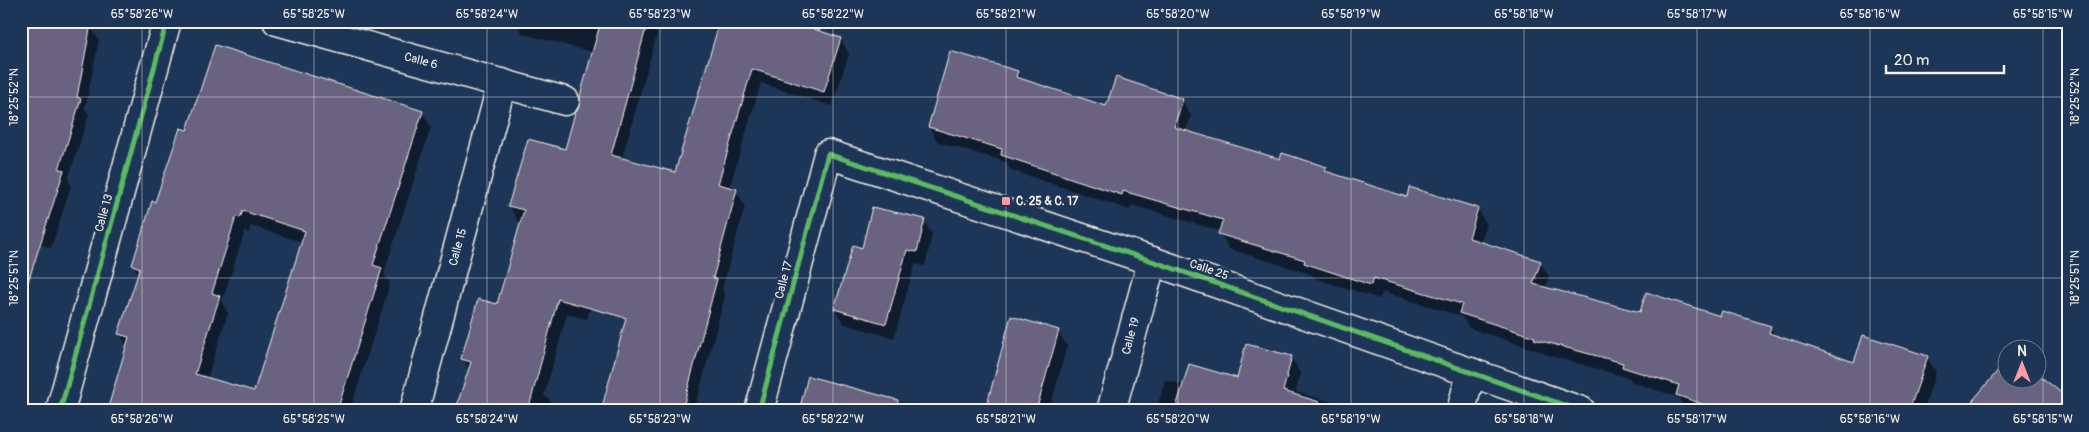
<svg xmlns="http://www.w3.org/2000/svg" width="2089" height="432" font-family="Pangolin,sans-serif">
<rect width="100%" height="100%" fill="#1d3557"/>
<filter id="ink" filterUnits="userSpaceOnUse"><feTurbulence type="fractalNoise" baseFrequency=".02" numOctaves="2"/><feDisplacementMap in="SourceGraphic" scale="10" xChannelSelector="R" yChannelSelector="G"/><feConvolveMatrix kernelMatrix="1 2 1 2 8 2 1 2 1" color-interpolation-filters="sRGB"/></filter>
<g filter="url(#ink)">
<g fill="#0007" fill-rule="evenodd">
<path d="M508,21H650L657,34L622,159L676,174L721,21L841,39L849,54L832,106L761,83L729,189L736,190L745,206L722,289L725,296L694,411H605L642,273L605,262L587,319L567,314L544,396L548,398L556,411H457L470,371L463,359L498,306L522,222L518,221L509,206L566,151L581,105L593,52L523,34L517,24Z"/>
<path d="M90,26L99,40L85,109L89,114L68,180L71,186L51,248L39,244L21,300V32Z"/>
<path d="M1017,72L1022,80L1107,107L1182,100L1191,116L1185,132L1281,161L1326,168L1329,174L1407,198L1478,209L1486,224L1481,243L1540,262L1549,277L1545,289L1640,314L1721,317L1770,327L1776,337L1855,363L1927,357L1936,372L1923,411H1687L1678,397L1632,382L1629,378L1545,354L1543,352L1469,328L1461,316L1382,292L1380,299L1314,278L1311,274L1229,249L1220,234V231L1132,205L1130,210L1011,170L1006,162L938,142L929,127Z"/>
<path d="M422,112L431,127L384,273L390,284L350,411H108L127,347L120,334L139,276L133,265L156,204L188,132ZM251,226L302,242L255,393L207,379L228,313L222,302L245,231L249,233Z"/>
<path d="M924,220L932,235L925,266L915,264L894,338L844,324L835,309L863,250Z"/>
<path d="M1058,331L1067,346L1049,411H986Z"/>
<path d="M1291,357L1300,373L1296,392L1363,411H1156L1165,380L1184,385L1238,380Z"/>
<path d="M2006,362V380H2036L2068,400L1966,410Z"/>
<path d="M809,378L935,411H800Z"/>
</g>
<g fill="#696481" stroke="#f4f1e8" fill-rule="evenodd">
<path d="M21,21H74L91,24L77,97L81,99L59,169L64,170L28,282L21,281Z"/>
<path d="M601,21H648L611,155L675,172L720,21H790L841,38L824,92L752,69L718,184L737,189L713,278L717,279L682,411H601L626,318L558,299L528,411H455L471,362L461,359L478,299L497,304L524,210L508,206L528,139L565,149L575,113L580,105V96Z"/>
<path d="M215,45L423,111L373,265L382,268L337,411H107L129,337L118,334L140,268L132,265L152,201L155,202L180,128L187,130ZM243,211L305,231L254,391L195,374L220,296L212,293L236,217L240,218Z"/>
<path d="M950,51L1018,71L1016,77L1106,106L1116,77L1183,99L1174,127L1280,159L1282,153L1327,167L1325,171L1407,197L1409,187L1478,208L1469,238L1541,261L1533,284L1640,312L1646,292L1720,316L1722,311L1771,326L1769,333L1854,362L1863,335L1928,356L1909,411H1723L1676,395L1679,385L1622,367L1623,363L1534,339L1535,337L1459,313L1462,304L1374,278L1371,285L1304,263L1305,260L1218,234L1223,220L1123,191L1122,195L1001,155L1002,149L928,127Z"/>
<path d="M872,207L925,219L917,252L907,250L886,324L834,309L853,245L862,248Z"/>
<path d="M1011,316L1059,330L1036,411H985Z"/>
<path d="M1246,344L1292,356L1283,391L1320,402L1319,411H1175L1189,364L1237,378Z"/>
<path d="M2006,361V380H2036V373L2068,398V411H1964Z"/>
<path d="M808,376L898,400L897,411H799Z"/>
</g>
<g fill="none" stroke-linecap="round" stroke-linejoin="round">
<g stroke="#f4f1e8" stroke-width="31">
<g id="minor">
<path d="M277,21L565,101"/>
<path d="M60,411L167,21"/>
<path d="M414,411L502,83"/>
<path d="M759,411L828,154L1152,261L1581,411"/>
<path d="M1111,411L1152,261"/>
<path d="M1461,411L1471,372"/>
</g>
</g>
<use href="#minor" stroke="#1d3557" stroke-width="28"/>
<g stroke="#1d3557" stroke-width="8">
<g id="cycleway">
<path d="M60,411L167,21"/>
<path d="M759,411L828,154L1152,261L1581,411"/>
</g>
</g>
<use href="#cycleway" stroke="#5cba63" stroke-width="5"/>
</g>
</g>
<path fill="none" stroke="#f4f1e8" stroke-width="1" stroke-opacity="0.45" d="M142,21V411M314,21V411M487,21V411M660,21V411M833,21V411M1006,21V411M1178,21V411M1351,21V411M1524,21V411M1697,21V411M1870,21V411M2043,21V411M21,97H2068M21,278H2068"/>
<rect fill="#ff9aa2" stroke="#1d3557" stroke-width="2" x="1001" y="196" width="10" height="10" rx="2.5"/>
<g text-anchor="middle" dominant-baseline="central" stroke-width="5" stroke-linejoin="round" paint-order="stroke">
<g font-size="12" fill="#f4f1e8" stroke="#1d3557">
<text transform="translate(421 61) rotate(15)">Calle 6</text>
<text transform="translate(104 213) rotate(-75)">Calle 13</text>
<text transform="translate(458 247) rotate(-75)">Calle 15</text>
<text transform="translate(1209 270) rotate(19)">Calle 25</text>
<text transform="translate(784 280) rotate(-75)">Calle 17</text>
<text transform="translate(1131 336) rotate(-75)">Calle 19</text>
</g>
<g font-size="12" font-weight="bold" fill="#f4f1e8" stroke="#1d3557" text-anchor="start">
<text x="1016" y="201">C. 25 &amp; C. 17</text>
</g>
</g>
<rect width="2089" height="432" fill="none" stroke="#1d3557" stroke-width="55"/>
<g transform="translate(2022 364)"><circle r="24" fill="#1d3557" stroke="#738091"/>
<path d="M0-4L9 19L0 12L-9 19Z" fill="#ff9aa2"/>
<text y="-8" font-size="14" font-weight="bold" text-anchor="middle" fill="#f4f1e8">N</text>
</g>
<path d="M1886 65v8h118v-8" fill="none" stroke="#f4f1e8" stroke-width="2.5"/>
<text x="1894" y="65" font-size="15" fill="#f4f1e8" stroke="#1d3557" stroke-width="4" paint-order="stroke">20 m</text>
<rect x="28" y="28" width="2034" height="376" fill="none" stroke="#f4f1e8" stroke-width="2"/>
<g font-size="12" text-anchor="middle" fill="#f4f1e8">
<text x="142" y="18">65°58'26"W</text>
<text x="314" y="18">65°58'25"W</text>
<text x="487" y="18">65°58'24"W</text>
<text x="660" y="18">65°58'23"W</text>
<text x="833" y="18">65°58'22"W</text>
<text x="1006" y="18">65°58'21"W</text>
<text x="1178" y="18">65°58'20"W</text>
<text x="1351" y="18">65°58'19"W</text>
<text x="1524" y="18">65°58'18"W</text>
<text x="1697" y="18">65°58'17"W</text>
<text x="1870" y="18">65°58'16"W</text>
<text x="2043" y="18">65°58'15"W</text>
<text transform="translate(14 97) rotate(-90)" y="4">18°25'52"N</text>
<text transform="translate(2075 97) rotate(-90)" y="4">18°25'52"N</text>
<text transform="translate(14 278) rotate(-90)" y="4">18°25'51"N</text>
<text transform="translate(2075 278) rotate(-90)" y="4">18°25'51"N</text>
<text x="142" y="423">65°58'26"W</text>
<text x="314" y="423">65°58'25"W</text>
<text x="487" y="423">65°58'24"W</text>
<text x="660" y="423">65°58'23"W</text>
<text x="833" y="423">65°58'22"W</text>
<text x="1006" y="423">65°58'21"W</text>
<text x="1178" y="423">65°58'20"W</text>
<text x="1351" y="423">65°58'19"W</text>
<text x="1524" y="423">65°58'18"W</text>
<text x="1697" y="423">65°58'17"W</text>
<text x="1870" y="423">65°58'16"W</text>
<text x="2043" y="423">65°58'15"W</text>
</g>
</svg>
